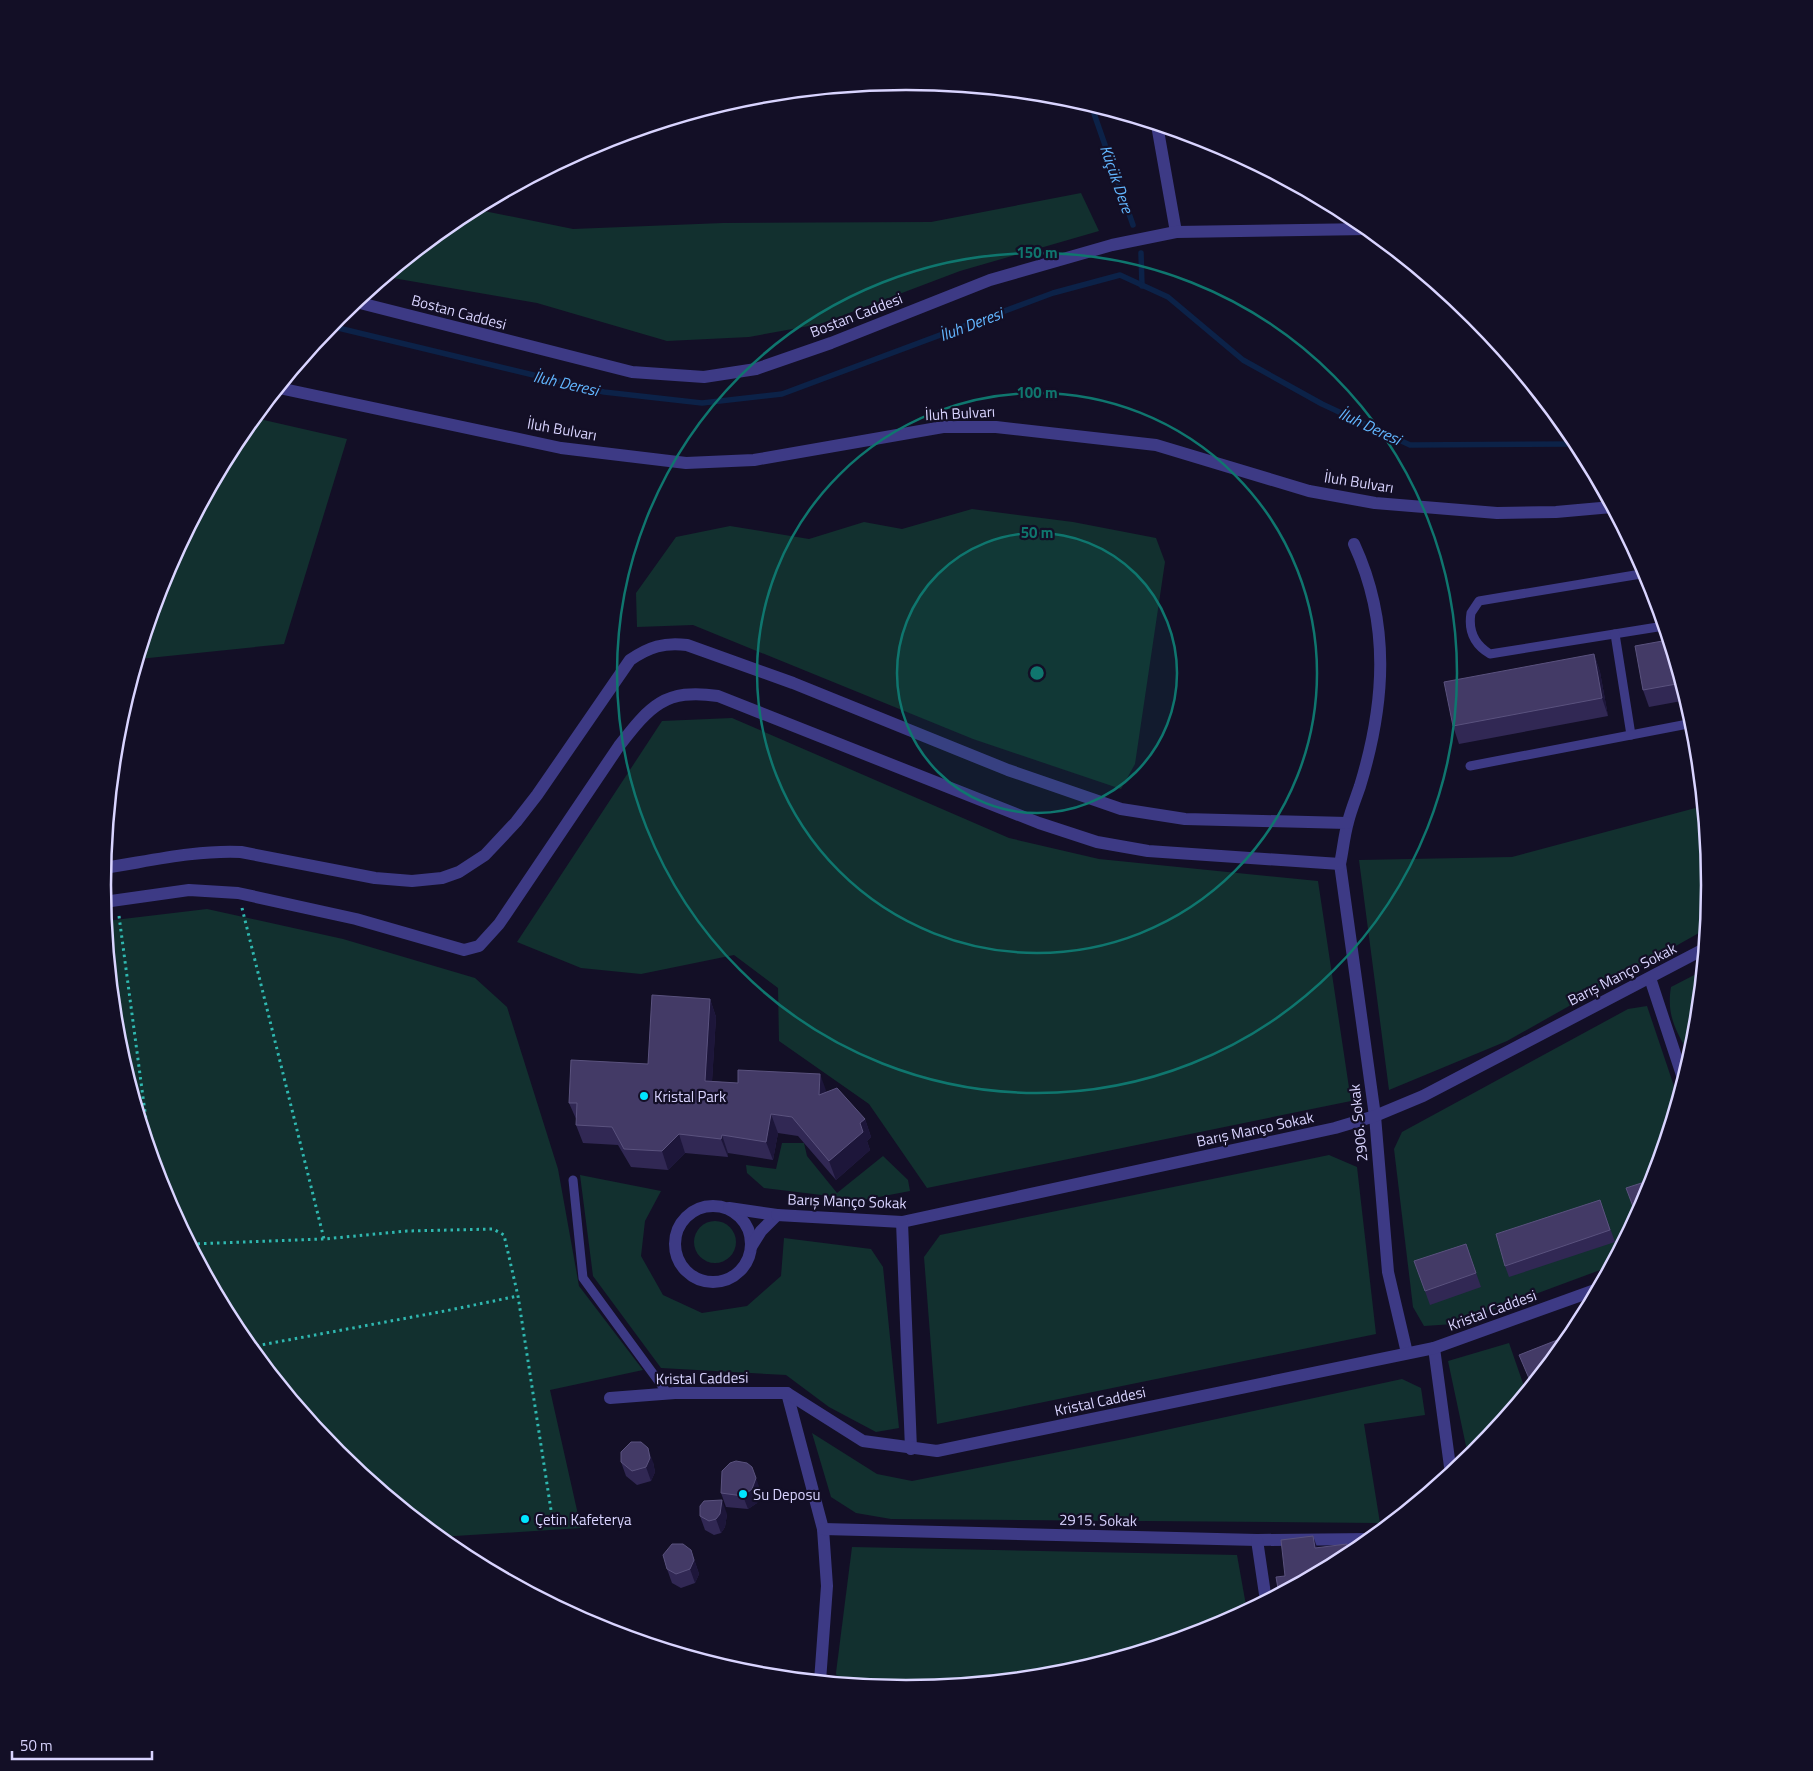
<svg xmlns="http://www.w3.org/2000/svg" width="1813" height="1771" font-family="'Titillium Web',sans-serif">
<rect width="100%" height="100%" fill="#130f26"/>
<g fill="#12302f">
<path d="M1081,193L1099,231L960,271L820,324L749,337L667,341L537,303L387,277L460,217L474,209L573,229L723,223L931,222Z"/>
<path d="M255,418L347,439L284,644L139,659L164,577L238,438Z"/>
<path d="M972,509L1073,522L1156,538L1165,562L1135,764L1121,789L973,739L693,625L637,627L636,593L676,537L730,526L809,539L864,522L902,529Z"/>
<path d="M732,718L1009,838L1099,859L1318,881L1351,1101L927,1188L869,1104L779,1041L778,988L734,955L641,974L581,968L517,942L662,721Z"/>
<path d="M1703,806L1711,886L1706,929L1507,1041L1389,1090L1359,860L1512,857Z"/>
<path d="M207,909L343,939L475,978L507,1007L558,1169L579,1286L643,1370L550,1390L581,1528L439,1537L338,1454L238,1332L163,1193L118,1042L106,921Z"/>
<path d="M1702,971L1695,1043L1691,1057C1677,1033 1666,1016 1671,987Z"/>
<path d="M1647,1006L1678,1098L1649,1194L1611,1266L1454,1324L1424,1326L1413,1307L1394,1149L1402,1132L1628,1009Z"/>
<path d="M782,1143H804L807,1156L837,1193L883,1156L908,1180L910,1191L863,1200L764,1188L747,1173L746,1165L776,1169Z"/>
<path d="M1329,1155L1357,1167L1376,1334L937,1424L924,1257L940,1235Z"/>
<path d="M580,1175L661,1191L645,1221L641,1256L663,1295L702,1313L747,1306L781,1276L784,1238L871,1249L883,1267L899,1428L876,1432L829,1407L786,1375L661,1368L593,1276Z"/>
<circle cx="715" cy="1242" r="21"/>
<path d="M1509,1343L1526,1392L1469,1460L1448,1361Z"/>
<path d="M1402,1379L1421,1388L1425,1415L1364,1424L1380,1523L891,1519L856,1513L831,1497L812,1433L877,1474L912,1481L1124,1439Z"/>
<path d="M852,1547L1237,1555L1247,1611L1214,1629L1063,1674L907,1690L838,1683L836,1673Z"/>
</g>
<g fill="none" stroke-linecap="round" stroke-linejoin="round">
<g stroke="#0c2248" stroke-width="5.5">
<path d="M1091,105L1133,225"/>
<path d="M1141,253L1142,286"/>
<path d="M330,326L604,392L702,403L782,394L1053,293L1120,275L1168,297L1243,360L1322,404L1410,445L1578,444"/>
</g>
<g stroke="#2fb8b0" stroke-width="3" stroke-dasharray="2.5 4" stroke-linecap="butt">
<path d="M242,908L324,1239"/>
<path d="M119,916L150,1150"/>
<path d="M191,1244L324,1239L407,1231L493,1229L504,1235L518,1296L553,1523"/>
<path d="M250,1347L445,1311L518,1296"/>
</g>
<g stroke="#3d3a85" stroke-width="9">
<path d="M1647,573L1479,601L1471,613C1468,631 1475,645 1490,654L1664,626"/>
<path d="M1615,634L1631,735"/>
<path d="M1470,766L1693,723"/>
<path d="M573,1180L583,1278L668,1394"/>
</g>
<g stroke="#3d3a85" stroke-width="12">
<path d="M1354,544C1391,624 1385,704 1360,786C1356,798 1351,810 1348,822C1344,836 1343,850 1340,864L1375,1116L1388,1272L1407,1353"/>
<path d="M104,902L189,890L238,893L356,919L464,950L479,946L499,924L619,746C650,706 665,688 718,696L1039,823L1097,842L1148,851L1340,864"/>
<path d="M1650,978L1684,1081"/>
<circle cx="713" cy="1244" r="38"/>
<path d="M729,1208L777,1215L761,1231L751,1247"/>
<path d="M777,1215L902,1222L1335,1128L1375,1116L1423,1096L1704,949"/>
<path d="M902,1222L911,1449"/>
<path d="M1434,1348L1451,1474"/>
<path d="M787,1393L823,1529L827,1586L820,1681"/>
<path d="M823,1529L1257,1540L1372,1539"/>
<path d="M1257,1540L1266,1601"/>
</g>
<g stroke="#3d3a85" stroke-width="12">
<path d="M1157,125L1176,232"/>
<path d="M356,302L632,372L704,377L756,369L831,343L990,280L1112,245L1176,232L1368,229"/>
<path d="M279,388L561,448L686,463L754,460L943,427H996L1156,445L1309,491L1375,503L1497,513L1556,512L1612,507"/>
<path d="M104,868C150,861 195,850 241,852L375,878L412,881L442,878L459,872L485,855L516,822L537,795L630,660C649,647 664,642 687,645L793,683L1008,770L1121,809L1185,819L1347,823"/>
<path d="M610,1398L675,1393H787L863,1441L937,1451L1434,1348L1598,1289"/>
</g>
</g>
<g fill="#312854">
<path d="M1668,640L1687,700L1649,707L1643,690Z"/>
<path d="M1594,654L1600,672L1608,716L1459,744L1453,726Z"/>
<path d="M710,999L716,1017L712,1081L827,1092L865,1119L871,1137L867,1141L870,1150L836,1180L798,1136L778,1133L773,1160L728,1153V1157L685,1153L668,1170L631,1167L618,1145L583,1143L576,1125L577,1121L569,1103L648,1064Z"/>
<path d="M1600,1200L1615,1242L1509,1277L1505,1266Z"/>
<path d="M1466,1244L1481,1287L1430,1305L1414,1261Z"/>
<path d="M621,1462H653L655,1472L651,1481L637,1485L626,1476Z"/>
<path d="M761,1492L757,1503L748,1509L726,1507L721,1493Z"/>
<path d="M727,1514L725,1527L721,1533L714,1535L705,1530L700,1516Z"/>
<path d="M691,1550L699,1574L695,1583L681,1588L672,1583L667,1569Z"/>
</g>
<g fill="#1d163a">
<path d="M1594,654L1600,672L1608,716L1602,698Z"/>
<path d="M710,999L716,1017L711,1099L705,1081Z"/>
<path d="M820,1074L827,1093L819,1095Z"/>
<path d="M771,1114L778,1133L773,1160L766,1142Z"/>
<path d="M865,1119L871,1137L867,1141L870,1150L836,1180L829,1161L860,1123Z"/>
<path d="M679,1134L685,1153L668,1170L662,1151Z"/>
<path d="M722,1135L728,1153V1157L721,1139Z"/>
<path d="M648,1448L653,1462L655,1472L651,1481L646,1467Z"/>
<path d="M756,1478L761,1492L757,1503L748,1509L743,1496Z"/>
<path d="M722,1500L727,1514L725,1527L721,1533L716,1519Z"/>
<path d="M1313,1536L1323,1563L1315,1548Z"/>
<path d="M1347,1544L1351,1555L1348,1557Z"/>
<path d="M691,1550L699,1574L695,1583L690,1569Z"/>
</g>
<g fill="#433a66" stroke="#5a527e">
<path d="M1668,640L1682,683L1643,690L1635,646Z"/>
<path d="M1594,654L1602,698L1453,726L1444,682Z"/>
<path d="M652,995L710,999L705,1081L738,1083V1070L820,1074L819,1095L837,1088L865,1119L860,1123L863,1132L829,1161L792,1117L771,1114L766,1142L722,1135L721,1139L679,1134L662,1151L624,1149L612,1127L576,1125L577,1103H569L571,1060L648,1064Z"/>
<path d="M1654,1179L1649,1194L1637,1217L1626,1188Z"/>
<path d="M1600,1200L1610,1230L1505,1266L1496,1234Z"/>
<path d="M1466,1244L1476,1273L1425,1291L1414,1261Z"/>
<path d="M1575,1333L1535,1381L1531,1383L1519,1355Z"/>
<path d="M631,1442H641L648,1448L650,1458L646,1467L632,1471L621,1462V1452Z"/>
<path d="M1475,1454L1469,1459L1468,1457Z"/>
<path d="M736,1461L747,1463L752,1467L756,1478L752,1489L743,1496L721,1493L722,1471L730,1463Z"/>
<path d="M722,1500L720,1514L716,1519L709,1521L700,1516V1506L704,1501Z"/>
<path d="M1313,1536L1315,1548L1347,1544L1348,1557L1279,1594L1276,1577L1285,1576L1281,1540Z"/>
<path d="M672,1544H683L691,1550L694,1560L690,1569L676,1574L667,1569L663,1555Z"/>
</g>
<circle cx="1037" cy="673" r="140" fill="#0f766e" fill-opacity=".12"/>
<g fill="none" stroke="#0f766e" stroke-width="2.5">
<circle cx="1037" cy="673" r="140"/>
<circle cx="1037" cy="673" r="280"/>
<circle cx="1037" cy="673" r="420"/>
</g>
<g fill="#00e5ff" stroke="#130f26" stroke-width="2">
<circle cx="644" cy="1096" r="5"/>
<circle cx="743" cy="1494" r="5"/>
<circle cx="525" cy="1519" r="5"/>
</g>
<g text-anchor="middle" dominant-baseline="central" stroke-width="4.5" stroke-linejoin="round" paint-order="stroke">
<g font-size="15" fill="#d9d4ff" stroke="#130f26">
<text transform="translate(459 312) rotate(15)">Bostan Caddesi</text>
<text transform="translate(856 315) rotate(-21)">Bostan Caddesi</text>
<text transform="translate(960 413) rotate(-3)">İluh Bulvarı</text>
<text transform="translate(562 429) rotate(10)">İluh Bulvarı</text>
<text transform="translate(1359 482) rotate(9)">İluh Bulvarı</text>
<text transform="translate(1622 974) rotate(-27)">Barış Manço Sokak</text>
<text transform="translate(1358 1123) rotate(-96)">2906. Sokak</text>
<text transform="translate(1255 1129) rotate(-12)">Barış Manço Sokak</text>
<text transform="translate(847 1201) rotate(2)">Barış Manço Sokak</text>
<text transform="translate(1492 1310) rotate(-20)">Kristal Caddesi</text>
<text transform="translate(702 1378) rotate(-1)">Kristal Caddesi</text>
<text transform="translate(1100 1401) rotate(-12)">Kristal Caddesi</text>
<text transform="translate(1098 1520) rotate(1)">2915. Sokak</text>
</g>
<g font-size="15" fill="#d9d4ff" stroke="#130f26" text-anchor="start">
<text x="654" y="1096">Kristal Park</text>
<text x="753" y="1494">Su Deposu</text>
<text x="535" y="1519">Çetin Kafeterya</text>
</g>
<g font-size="16" font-style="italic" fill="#62b6ff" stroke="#130f26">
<text transform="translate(1117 179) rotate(71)">Küçük Dere</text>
<text transform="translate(971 324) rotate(-21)">İluh Deresi</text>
<text transform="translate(566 383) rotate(13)">İluh Deresi</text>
<text transform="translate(1370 426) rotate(25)">İluh Deresi</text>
</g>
</g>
<path d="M0 0H1813V1771H0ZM111 885a795 795 0 1 1 1590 0a795 795 0 1 1-1590 0Z" fill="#130f26" fill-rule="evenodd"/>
<path fill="none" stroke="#d9d4ff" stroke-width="2.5" d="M111 885a795 795 0 1 1 1590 0a795 795 0 1 1-1590 0Z"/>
<circle cx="1037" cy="673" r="8" fill="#0f766e" stroke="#130f26" stroke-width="2.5"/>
<g font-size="15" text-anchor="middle" font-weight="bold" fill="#0f766e" stroke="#130f26" stroke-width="4.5" stroke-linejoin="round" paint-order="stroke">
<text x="1037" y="258">150 m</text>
<text x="1037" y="398">100 m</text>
<text x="1037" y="538">50 m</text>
</g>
<path d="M12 1751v8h140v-8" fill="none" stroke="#d9d4ff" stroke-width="2.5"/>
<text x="20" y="1751" font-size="15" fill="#d9d4ff" stroke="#130f26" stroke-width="4" paint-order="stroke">50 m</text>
</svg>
